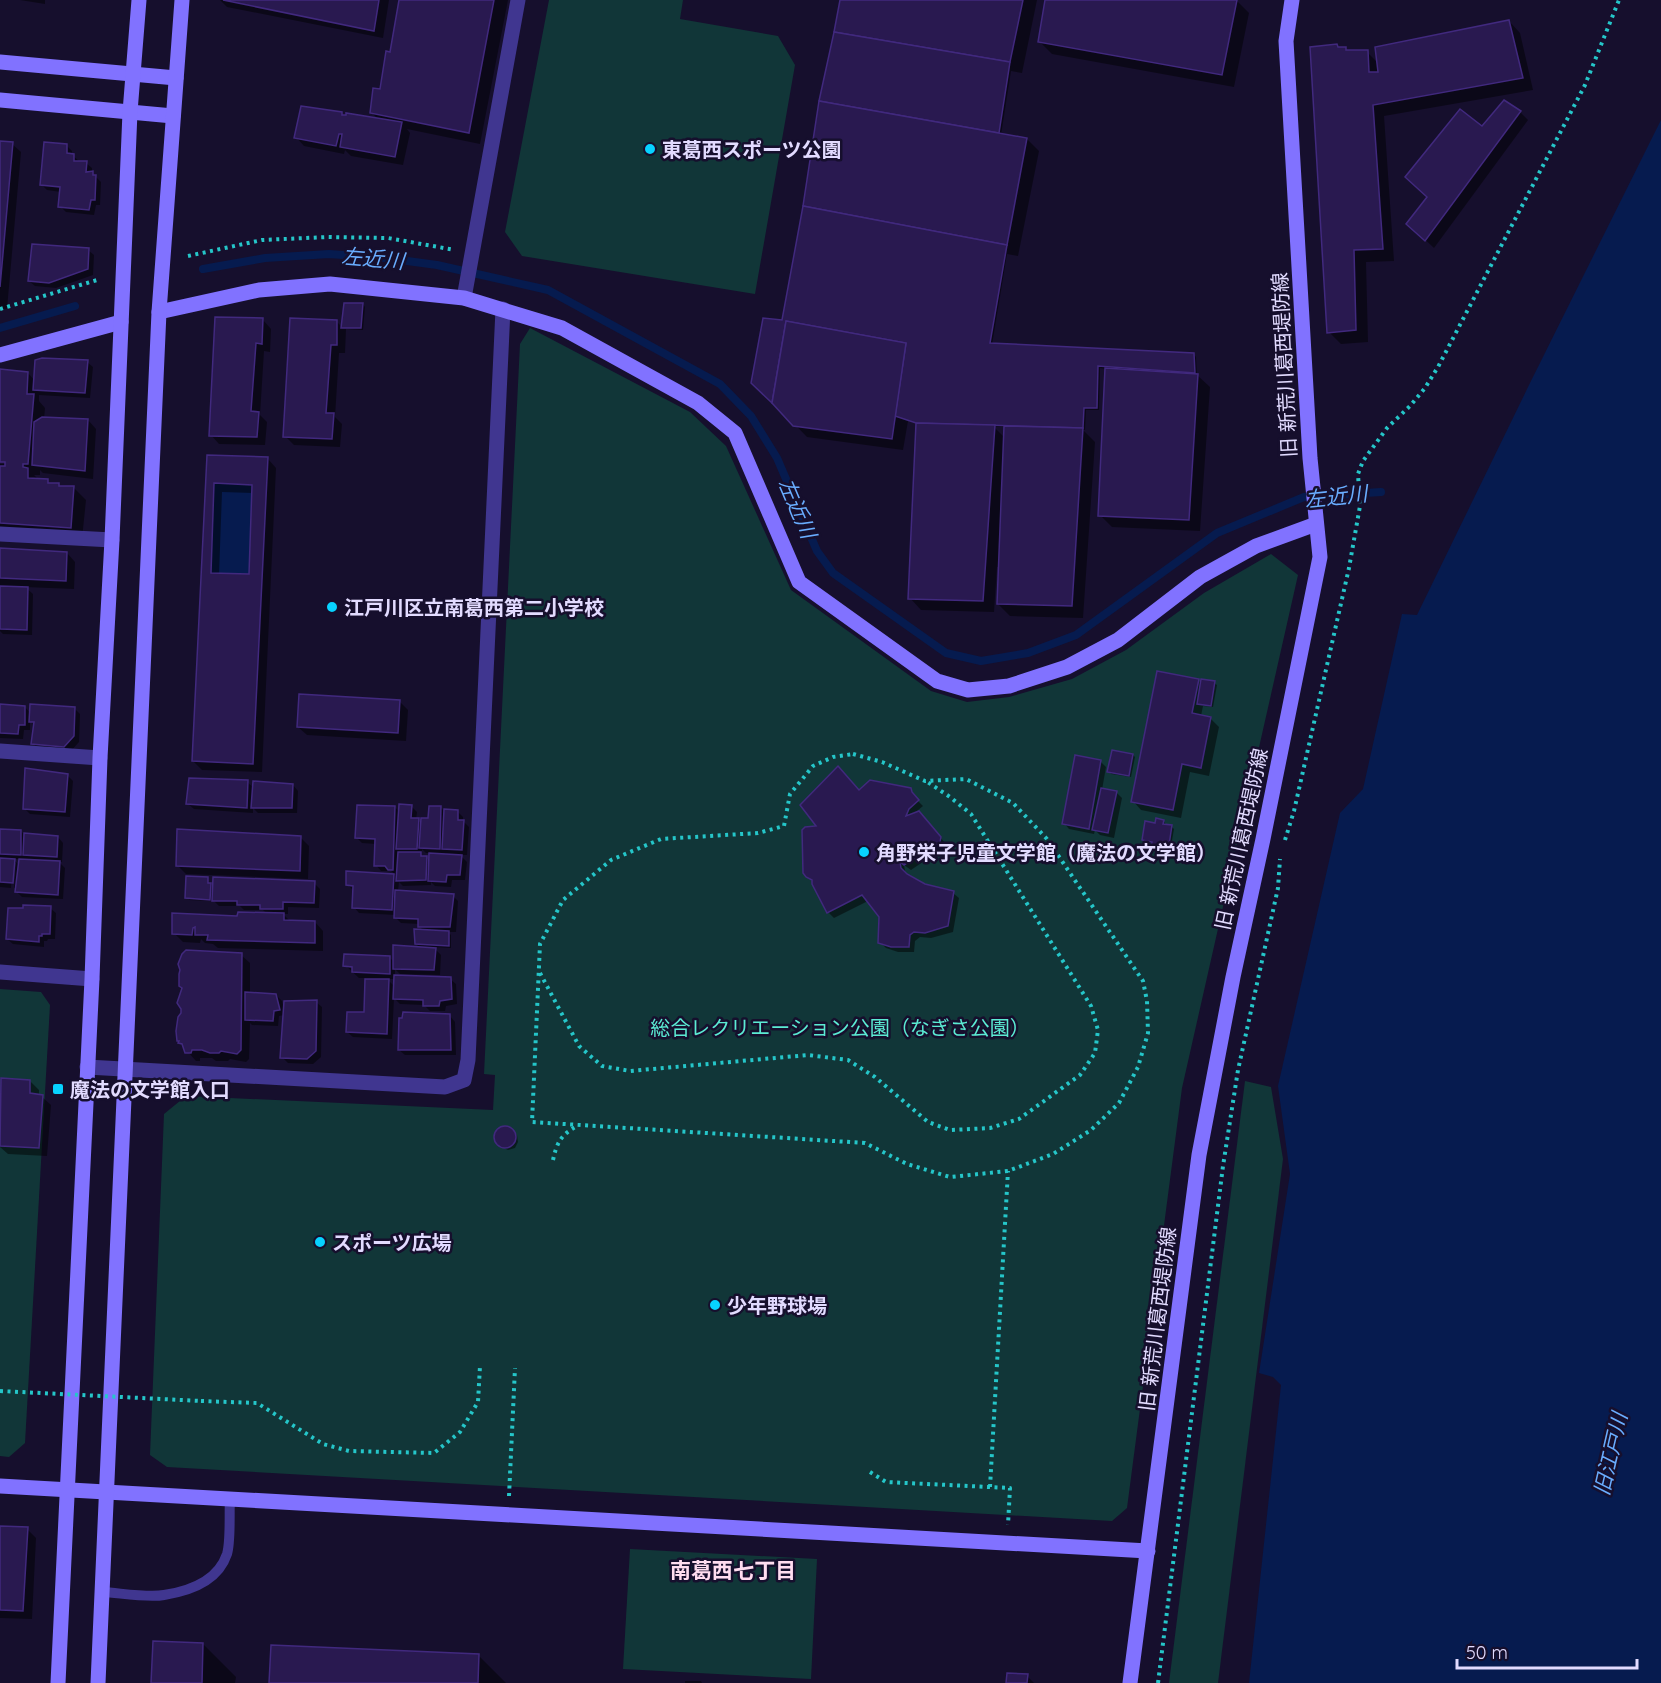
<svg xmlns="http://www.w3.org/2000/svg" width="1661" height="1683" font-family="Quicksand,'Noto Sans JP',sans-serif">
<rect width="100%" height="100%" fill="#160f2d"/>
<g fill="#113638">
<path d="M549,0H683L680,19L778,36L795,65L755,294L522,256L505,232Z"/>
<path d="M530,328L690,412L726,446L791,590L931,691L967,702L1009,697L1072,679L1126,650L1204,593L1271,554L1298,575L1182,1088L1127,1508L1112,1521L167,1467L150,1455L164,1114L186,1096L493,1110L495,1075L484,1074L520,344Z"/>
<path d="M0,989L41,992L50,1005L25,1443L9,1457L0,1456Z"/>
<path d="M1245,1081L1271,1087L1283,1159L1218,1683H1169Z"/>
<path d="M630,1549L817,1559L811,1679L623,1669Z"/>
</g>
<g fill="#061b4f">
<path d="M1661,120V1683H1249L1281,1385L1273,1377L1259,1373L1290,1174L1278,1086L1340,813L1363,789L1402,614L1417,615L1529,385Z"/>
<path d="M214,483L252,485L249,574L211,573Z"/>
</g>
<g fill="#0007" fill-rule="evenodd">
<path d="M20,0H45V4Z"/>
<path d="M220,0H389L383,38L227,7Z"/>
<path d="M400,0H508L480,144L407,129L410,133L403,165L351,156L345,150L344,154L304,146L296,137L341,114L344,117L379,120L371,112L381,91L391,53Z"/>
<path d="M842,0H1037L1022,73L1011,71L1001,135L1027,139L1039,151L1018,256L1007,254L992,345L1194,354L1196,357L1197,375L1210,387L1200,531L1112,527L1100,515L1107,369L1100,368L1099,410H1086L1085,430H1083L1095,442L1083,618L1010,616L998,604L1000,567H997L994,612L921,610L910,598L917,424L908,421L903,450L807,437L775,404L783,322L805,206L820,101ZM994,427H1006L1005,438Z"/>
<path d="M1047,0H1229L1237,1L1249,13L1234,87L1052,54L1040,42Z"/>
<path d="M1509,21L1520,33L1533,90L1384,116L1394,261L1366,262L1368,342L1341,344L1329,332L1337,45L1340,49L1345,48L1349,52H1367L1378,63Z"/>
<path d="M1520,112L1528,120L1434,248L1417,232L1483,129Z"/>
<path d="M0,143L12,144L21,152L7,309L0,308Z"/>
<path d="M67,146L72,151V155L79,161V163H86L92,168V173L101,182L100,205H96L94,215L66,212L60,206L61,192L47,190L42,185Z"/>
<path d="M88,250L94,255L93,275L56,288L35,286L29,281Z"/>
<path d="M363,304L365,307L363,330L346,329L345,353H339L335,417L342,424L340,447L294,445L285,436L337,322L343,328Z"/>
<path d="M263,320L271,329L270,352L264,351L260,415L267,422L265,445L219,444L211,435Z"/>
<path d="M87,362L93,367L90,398L39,395V401L45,408L44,419L88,420L96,429L93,479L43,473L40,470V475H34L39,480L47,481L51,485L58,484L62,488H74L86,500L82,539L0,533V464H13V461H0V371L28,373L35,381Z"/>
<path d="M208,456L268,459L276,468L262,772L202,770L193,761ZM222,492L253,493L251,576L219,575Z"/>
<path d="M0,549L67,553L75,562L74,589L25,587L33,594L32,635L3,634L0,631Z"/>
<path d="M1198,680L1202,684L1214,683L1217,685L1213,707L1203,706L1201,716L1210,718L1219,727L1209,776L1190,772L1181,818L1141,810L1133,801Z"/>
<path d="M399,701L408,710L406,741L307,735L298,727Z"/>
<path d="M0,707H25L31,714L74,708L80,714L79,742L70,752L39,749L33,744L35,725L30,721V730H24L23,739L0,738Z"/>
<path d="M1133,755L1135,757L1131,777L1111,774L1109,771Z"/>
<path d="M1076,757L1101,762L1106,767L1102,790L1117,793L1122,798L1114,838L1100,835L1095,830L1094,834L1069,829L1064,823Z"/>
<path d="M67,775L73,781L70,817L30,814L24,808Z"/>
<path d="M247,782L254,788L293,785L298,791L297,813H258L253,808V813L194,809L188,804Z"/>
<path d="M909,788L916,796L917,800L923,806L917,811L946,844L945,847L911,870L904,865L906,876L925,885L953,893L959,898L953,932L931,938L920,937L915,941L914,952H898L886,948L880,942L881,916L868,901L834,918L828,912L813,882L807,876L818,827L859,791Z"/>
<path d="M411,806L417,812L416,820L422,823L430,820L441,808L444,811H457L463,817V821L469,827L467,855H460L467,862L465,880H452L451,887L435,886L431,882V885L403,886L399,882L398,891L453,896L458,901L456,932H448L451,935V948L433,947L441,955L440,975L400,974L395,969V977L450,979L456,984L457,1004L446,1006L445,1011H430L424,1005L400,1004L394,998L392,1039L353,1037L347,1032L366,1013V978H359L345,965L390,958L394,962L420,948L416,944L424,931L419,926L420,924L401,923L395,917L396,915L359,913L354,907L353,890L347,884V873L396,875L391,871H381L376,865V844L362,843L356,837L395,807L400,813ZM422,849L426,853H430V861L422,855ZM387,979H395V987Z"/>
<path d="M1163,821L1166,824L1165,826H1171L1174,829L1171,846L1162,845L1161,852L1154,851L1152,849L1153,843L1146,842L1143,840L1157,824Z"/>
<path d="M0,831H21L24,835L58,837L63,843L62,862H59L65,868L63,899L22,897L17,892V888H14L16,863H13L11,888L0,887ZM13,859H20L19,865Z"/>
<path d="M300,837L309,846L308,879L186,874L177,865Z"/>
<path d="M207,879L214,888L314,883L320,889L319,908L288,907V914H283L290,921L315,922L323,931V951L218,948L213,944L205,943L201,939L200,943L183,942L174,933V915L238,918L267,914L263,910H244L240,906H219L212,899L211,901L189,900L187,897Z"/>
<path d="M50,908L56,913L55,939H48L47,941H44V947L13,944L7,939Z"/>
<path d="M241,955L250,963V994L276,995L282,1001L284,1010L316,1002L322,1007L321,1057L313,1064L288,1063L282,1057L284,1015L279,1016L278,1026L252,1025L250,1023L249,1059L246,1062L230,1059L228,1061H216L212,1058H200V1061H196L180,1043L178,1040Z"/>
<path d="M450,1016L455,1022L456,1055H405L399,1050Z"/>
<path d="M3,1079L30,1081L39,1090V1096L42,1097L51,1105L47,1156L8,1154L0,1147Z"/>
<path d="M502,1127H509L517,1135L518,1142L515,1148L508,1150L498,1145L495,1139L496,1132Z"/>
<path d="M0,1528L27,1529L36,1538L32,1619L0,1618Z"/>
<path d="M203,1644L236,1677L235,1683H153Z"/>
<path d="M478,1655L506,1683H270Z"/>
<path d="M1027,1676L1034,1683H1008Z"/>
<path d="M685,1681H701L702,1683H685Z"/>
</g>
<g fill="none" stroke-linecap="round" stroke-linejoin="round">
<g stroke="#061b4f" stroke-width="8">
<path d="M203,269L265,258L329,254L385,258L437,265L548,290L720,384L751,416L777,458L817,551L833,573L946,653L981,661L1028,653L1076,635L1217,533L1304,497L1381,492"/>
<path d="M0,328L75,306"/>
</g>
</g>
<g fill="#291950" stroke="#41297e" stroke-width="1.5" fill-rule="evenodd">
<path d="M223,0H379L374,31Z"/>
<path d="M399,0H494L469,133L370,113L373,88L380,89L386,51L390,52Z"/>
<path d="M840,0H1023L1010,62L834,32Z"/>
<path d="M1045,0H1237L1222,75L1038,42Z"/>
<path d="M1509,20L1523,78L1373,105L1383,249L1354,250L1356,330L1327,333L1310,47L1337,44L1338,47H1346V50H1368L1369,72H1378L1375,47Z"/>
<path d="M834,32L1010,62L999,133L819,101Z"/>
<path d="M1504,100L1521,111L1425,241L1406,224L1427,197L1405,177L1460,109L1482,126Z"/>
<path d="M819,101L1027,138L1007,245L803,206Z"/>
<path d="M301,106L342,112V115H346V113L402,122L395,157L340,147L342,134H339L336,146L294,138Z"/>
<path d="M0,141L13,142L0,287Z"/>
<path d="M44,142L67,144V153L74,154V161H87L86,172L93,171V175H96L95,200H91L89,210L58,207L60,187L40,185Z"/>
<path d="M803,206L1007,245L990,343L1194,353L1195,373L1098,366L1097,408H1084L1083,428L916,423L895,416L906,343L786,321L772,403L751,383L763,318L782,320Z"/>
<path d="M32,244L89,248L88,269L49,283L28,281Z"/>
<path d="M344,303H363L361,328H341Z"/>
<path d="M215,317L263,318L262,344L256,343L251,411L259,412L257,437L209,436Z"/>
<path d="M290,318L337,320V345H331L326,413H334L332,439L283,437Z"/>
<path d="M786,321L906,343L892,439L793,426L772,403Z"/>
<path d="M42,358L88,360L85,393L33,390L35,360Z"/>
<path d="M1105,368L1198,374L1189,520L1098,516Z"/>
<path d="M0,369L28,372L27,394H34L28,464H23V467L28,468V478L48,479V483H59V486H74L71,528L0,523V466H5V462H0Z"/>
<path d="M42,417L88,419L85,471L32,465L34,422Z"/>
<path d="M916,423L995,425L983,601L908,599Z"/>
<path d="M1004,426L1083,428L1072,606L997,604Z"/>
<path d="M207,455L268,457L253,764L192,761ZM214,483L252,485L249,574L211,573Z"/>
<path d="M0,548L67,552L66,581L0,578Z"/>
<path d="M0,586L28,587L27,630L0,629Z"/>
<path d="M1157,671L1199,679L1192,713L1211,717L1201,768L1182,764L1173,810L1131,802Z"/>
<path d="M1201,679L1215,681L1211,706L1197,704Z"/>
<path d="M299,694L400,700L398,733L297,727Z"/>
<path d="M0,704L25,706V725H19L18,734L0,733Z"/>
<path d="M30,704L75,707L74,736L64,747L31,744L34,722H29Z"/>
<path d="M1112,750L1133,754L1129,776L1107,772Z"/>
<path d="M1075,755L1101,760L1089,829L1062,824Z"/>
<path d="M838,766L859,790L870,780L911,788L912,792L919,800L909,809L906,816L919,811L941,837L940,842L904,865L900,862L901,868L907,874L925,884L954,891L948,926L925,933L914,932L910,935L909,947H891L878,943L879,917L862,895L827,913L812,884V880L806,877L803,873L802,830L805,827L816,826L800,805Z"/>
<path d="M25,768L68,774L65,812L23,809Z"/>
<path d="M189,778L248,780L247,808L186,804Z"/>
<path d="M253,781L293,784L292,808H251Z"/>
<path d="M1101,788L1117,791L1108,833L1092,830Z"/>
<path d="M399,804L412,805L411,818H419L417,849H396Z"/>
<path d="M357,805L395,806L393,870H388L385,866H374L375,839L355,838Z"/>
<path d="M429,806H441L440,849L419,848L421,818H428Z"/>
<path d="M444,809L458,810V820H464L462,850L442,849Z"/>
<path d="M1156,818L1164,820L1163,824L1172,825L1169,845L1160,843L1159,850L1150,849L1152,842L1142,840L1145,821L1155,823Z"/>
<path d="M0,829L21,830V855L0,854Z"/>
<path d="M177,829L301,836L300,871L176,866Z"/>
<path d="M24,833L58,836L57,857L23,855Z"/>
<path d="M398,852H421V856H427L426,880L396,881Z"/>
<path d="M429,853L462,855L460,875H447L446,882L428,881Z"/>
<path d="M0,858L15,859L13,883L0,882Z"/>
<path d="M19,859L60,861L58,895L15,892Z"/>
<path d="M346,871L394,874L392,910L352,908L353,886L346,885Z"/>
<path d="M186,876L208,877V883H211L210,900L185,898Z"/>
<path d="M213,877L315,881L314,903L283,902V909H260V905H237V901H212Z"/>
<path d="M395,890L454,894L450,927H418V919L394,918Z"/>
<path d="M23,905L51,906L50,934H42V936H39V942L6,939L8,908H23Z"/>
<path d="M238,912L284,913V920L315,921V943L207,940L208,935H195V927L193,928L192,935L172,934V913L237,916Z"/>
<path d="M414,929L449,931V946L415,944Z"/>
<path d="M393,945L436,948L434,970L393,969Z"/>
<path d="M186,950L242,953L241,1050L237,1054L221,1051L219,1053H210L202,1050H192L191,1053H185L182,1044L178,1043L179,1041H177L176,1031L178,1017L181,1013V1009L177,1003L182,988L179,986V974L180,970L178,964L182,954Z"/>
<path d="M344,954L390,956V974L352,972V967L343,966Z"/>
<path d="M394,975L451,977L452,999L440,1001L439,1006H423V1000L393,999Z"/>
<path d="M365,979H389L387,1034L346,1032L347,1012H364Z"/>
<path d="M245,992L276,994L280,1010L274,1011L273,1021L245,1020Z"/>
<path d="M317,1000L316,1051L307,1059L280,1058L284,1001Z"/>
<path d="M403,1012L450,1014L451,1050H398L399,1018H402Z"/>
<path d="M1,1078L30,1080V1093L43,1095L39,1148L0,1146Z"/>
<circle cx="505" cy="1137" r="11"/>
<path d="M0,1526L28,1527L23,1611L0,1610Z"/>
<path d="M153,1641L203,1643L202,1683H151Z"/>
<path d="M271,1645L479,1654L478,1683H269Z"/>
<path d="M1007,1673L1028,1674L1027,1683H1006Z"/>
</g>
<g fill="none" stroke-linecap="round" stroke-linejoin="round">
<g stroke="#25c6c9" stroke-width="4" stroke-dasharray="3 4.5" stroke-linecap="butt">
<path d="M188,256L262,240L328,237L388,238L455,250"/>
<path d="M0,309L97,280"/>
<path d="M853,754L882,762L925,781L966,779L1013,803L1047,839L1143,981L1147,1001L1148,1033L1138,1067L1119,1103L1091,1130L1053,1154L1008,1171L950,1177L907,1164L865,1143L532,1122L540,944L563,900L611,860L661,839L758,833L784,826L790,794L813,766L833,757Z"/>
<path d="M1285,840L1294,811L1349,568L1360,506L1358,474L1363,461L1387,428L1410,406L1425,388L1438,367L1585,85L1619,0"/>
<path d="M540,973L579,1046L602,1066L630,1071L808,1055L848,1060L875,1077L928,1122L950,1130L990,1128L1019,1119L1080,1075L1095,1053L1098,1030L1091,1006L971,814L950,797L926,781"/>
<path d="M553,1160C557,1142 561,1135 577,1126"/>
<path d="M201,1401L257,1403L323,1444L349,1451L434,1453L460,1432L478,1402L480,1366"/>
<path d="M870,1472L886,1482L1010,1488L1008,1525"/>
<path d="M990,1487L1008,1171"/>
<path d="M509,1496L515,1368"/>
<path d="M1158,1683L1223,1166L1238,1070L1278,888L1280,859"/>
</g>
<path stroke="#403690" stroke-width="10" d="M103,1592C120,1593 148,1598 164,1595C190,1591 218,1581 227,1554C231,1541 229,1513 230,1498"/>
<g stroke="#403690" stroke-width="15">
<path d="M464,298L518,0"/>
<path d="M0,534L112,540"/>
<path d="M0,751L100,758"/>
<path d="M0,972L92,979"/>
<path d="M87,1067L445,1087L464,1080L468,1060L503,309"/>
</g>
<g stroke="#8172ff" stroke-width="15">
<path d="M0,62L176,78"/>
<path d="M0,100L173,116"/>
<path d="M159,312L259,290L330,284L464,298L562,328L698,403L735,433L799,582L937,681L968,690L1009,686L1067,667L1118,640L1200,577L1256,546L1316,524"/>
<path d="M0,355L121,322"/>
<path d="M0,1486L1148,1551"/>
<path d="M58,1683L92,979L100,758L112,540L130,112L139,0"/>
<path d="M98,1683L159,312L182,0"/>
<path d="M1130,1683L1199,1155L1233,977L1263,839L1320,557L1310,458L1286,41L1292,0"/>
</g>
<path stroke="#25c6c9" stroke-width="4" stroke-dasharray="3 4.5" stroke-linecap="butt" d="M0,1391L201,1401"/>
</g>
<g fill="#07d2ff" stroke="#160f2d" stroke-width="2">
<circle cx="650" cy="149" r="6"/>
<circle cx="332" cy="607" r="6"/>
<circle cx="864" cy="852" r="6"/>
<rect x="52" y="1083" width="12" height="12" rx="3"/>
<circle cx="320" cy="1242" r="6"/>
<circle cx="715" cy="1305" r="6"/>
</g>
<g text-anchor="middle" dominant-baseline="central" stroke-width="5" stroke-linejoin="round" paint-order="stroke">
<g font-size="20" font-weight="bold" fill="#e2dbff" stroke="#160f2d" text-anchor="start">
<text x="662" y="149">東葛西スポーツ公園</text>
<text x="344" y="607">江戸川区立南葛西第二小学校</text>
<text x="876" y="852">角野栄子児童文学館（魔法の文学館）</text>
<text x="70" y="1089">魔法の文学館入口</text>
<text x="332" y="1242">スポーツ広場</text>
<text x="727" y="1305">少年野球場</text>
</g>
<g font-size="20" fill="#e2dbff" stroke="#160f2d">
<text transform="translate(1284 365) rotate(-93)">旧 新荒川葛西堤防線</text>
<text transform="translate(1241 839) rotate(-78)">旧 新荒川葛西堤防線</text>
<text transform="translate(1157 1319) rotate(-83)">旧 新荒川葛西堤防線</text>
</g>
<g font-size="20" fill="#5bebd3" stroke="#160f2d">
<text x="840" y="1027">総合レクリエーション公園（なぎさ公園）</text>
</g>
<g font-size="21" font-style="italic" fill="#69adff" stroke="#160f2d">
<text transform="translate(373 258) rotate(5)">左近川</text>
<text transform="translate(1336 496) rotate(-6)">左近川</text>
<text transform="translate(798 508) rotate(67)">左近川</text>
<text transform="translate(1610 1454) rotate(-77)">旧江戸川</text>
</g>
<g font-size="21" font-weight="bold" fill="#ffddf0" stroke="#160f2d">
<text x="733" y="1570">南葛西七丁目</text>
</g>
</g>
<path d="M1457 1659v9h180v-9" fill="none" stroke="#e2dbff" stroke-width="3"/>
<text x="1466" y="1659" font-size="18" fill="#e2dbff" stroke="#160f2d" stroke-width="4.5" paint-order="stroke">50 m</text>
</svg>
